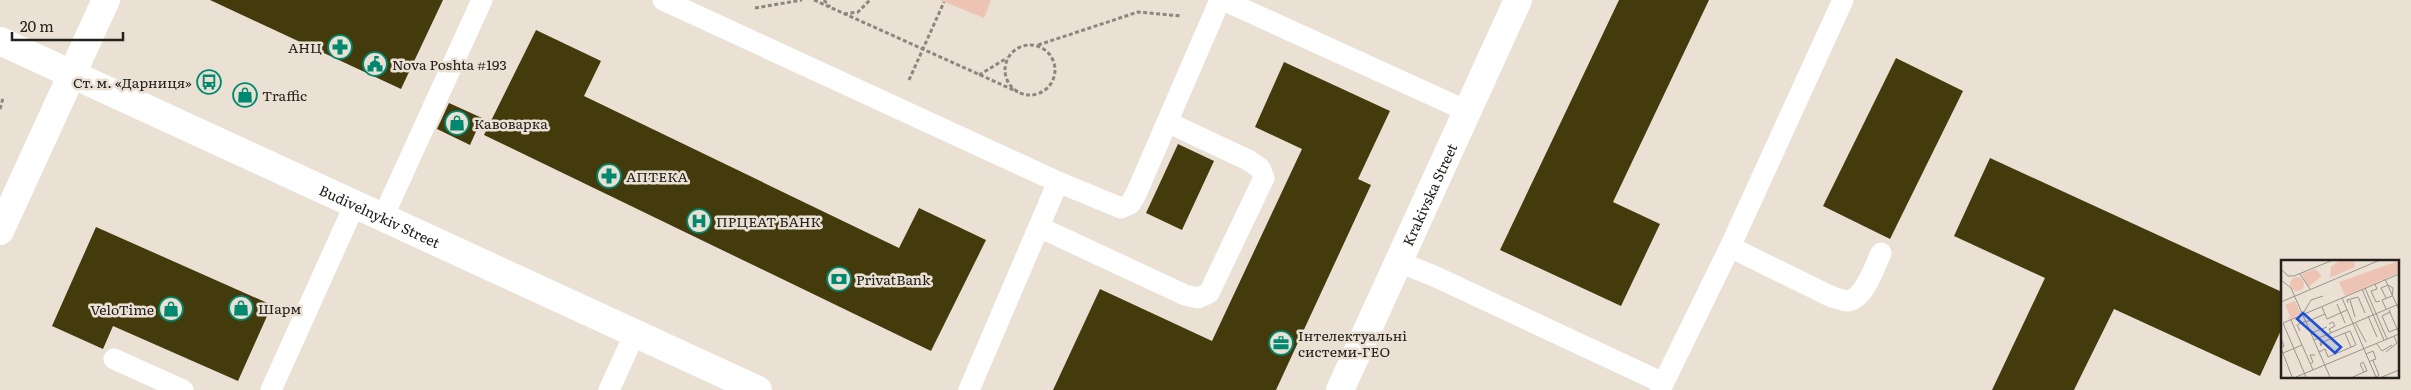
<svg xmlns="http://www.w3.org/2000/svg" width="2411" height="390" font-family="Literata,serif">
<rect width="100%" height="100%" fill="#eae1d4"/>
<path fill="#edc3b4" d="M940,0H991L984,18Z"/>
<g fill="#443b0d">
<path d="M210,0H443L401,89Z"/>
<path d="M1619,0H1709L1613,202L1660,224L1621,306L1500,250Z"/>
<path d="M536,30L601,61L584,96L899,248L919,208L986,240L931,351L484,135Z"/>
<path d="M1896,58L1963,91L1890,239L1823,206Z"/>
<path d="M1284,62L1390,111L1358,179L1371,185L1276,390H1053L1100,289L1212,341L1302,149L1255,127Z"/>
<path d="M449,103L482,118L470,145L437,129Z"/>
<path d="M1178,144L1214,161L1182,230L1146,213Z"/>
<path d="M1990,158L2282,292V328L2260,376L2114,309L2074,390H1992L2045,278L1954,236Z"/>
<path d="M96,227L272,305L238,381L113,326L103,349L52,326Z"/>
</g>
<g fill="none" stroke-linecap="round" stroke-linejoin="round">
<g stroke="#8c867d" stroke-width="3" stroke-dasharray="4 2.5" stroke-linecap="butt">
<path d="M814,0L1018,92"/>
<path d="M824,0L830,7"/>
<path d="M755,8L802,0"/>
<path d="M844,14L858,12L870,0"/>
<circle cx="1030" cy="70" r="25"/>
<path d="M1038,45L1138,12L1181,16"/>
<path d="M979,75L1007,58"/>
<path d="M909,80L944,2"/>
<path d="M0,109L3,98"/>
</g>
<g stroke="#fff" stroke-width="21">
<path d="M663,0L1058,182L1121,208L1130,204L1136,194L1220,0"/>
<path d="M1223,0L1467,111"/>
<path d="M383,217L482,0"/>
<path d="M1039,227L1185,295L1198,298L1209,293L1264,178L1260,168L1248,160L1167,122"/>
<path d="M1730,247L1832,297C1837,298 1843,301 1848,301C1865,298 1874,268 1881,253"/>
<path d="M1399,262L1434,276L1663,383"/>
<path d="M114,359L183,390"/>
<path d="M271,390L355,204"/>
<path d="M609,390L635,333"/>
<path d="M969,390L1058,182"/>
<path d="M1660,390L1730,247L1843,0"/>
</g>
<g stroke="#fff" stroke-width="28">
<path d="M0,231L106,0"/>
<path id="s1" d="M1340,390L1518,0"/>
</g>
<path stroke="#fff" stroke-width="28" id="s2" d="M0,41L758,390"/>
</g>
<defs>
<g id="pharmacy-ring" transform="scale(1.25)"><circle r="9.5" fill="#eae1d4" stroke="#01896f" stroke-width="1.5"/><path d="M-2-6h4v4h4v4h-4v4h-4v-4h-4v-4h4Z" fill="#01896f"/></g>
<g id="civic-ring" transform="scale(1.25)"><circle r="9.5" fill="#eae1d4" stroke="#01896f" stroke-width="1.5"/><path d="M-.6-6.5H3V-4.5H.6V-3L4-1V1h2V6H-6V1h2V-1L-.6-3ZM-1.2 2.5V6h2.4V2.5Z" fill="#01896f"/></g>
<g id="bus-ring" transform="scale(1.25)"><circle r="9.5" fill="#eae1d4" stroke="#01896f" stroke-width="1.5"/><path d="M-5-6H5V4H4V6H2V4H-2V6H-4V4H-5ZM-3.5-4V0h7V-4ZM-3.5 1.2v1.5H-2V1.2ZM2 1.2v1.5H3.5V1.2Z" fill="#01896f"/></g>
<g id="shop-ring" transform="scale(1.25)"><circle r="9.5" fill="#eae1d4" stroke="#01896f" stroke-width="1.5"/><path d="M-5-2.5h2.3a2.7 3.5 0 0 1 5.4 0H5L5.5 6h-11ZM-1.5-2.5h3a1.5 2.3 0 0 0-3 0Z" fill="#01896f"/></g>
<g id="hospital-ring" transform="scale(1.25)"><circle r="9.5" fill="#eae1d4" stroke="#01896f" stroke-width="1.5"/><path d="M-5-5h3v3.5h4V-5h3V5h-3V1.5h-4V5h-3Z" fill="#01896f"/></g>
<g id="bank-ring" transform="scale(1.25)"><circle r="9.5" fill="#eae1d4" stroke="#01896f" stroke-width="1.5"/><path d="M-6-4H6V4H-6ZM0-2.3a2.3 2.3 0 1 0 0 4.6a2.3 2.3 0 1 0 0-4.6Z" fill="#01896f"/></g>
<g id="office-ring" transform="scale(1.25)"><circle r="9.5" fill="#eae1d4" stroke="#01896f" stroke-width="1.5"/><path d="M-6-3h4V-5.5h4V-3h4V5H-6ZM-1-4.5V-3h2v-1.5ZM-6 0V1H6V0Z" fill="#01896f"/></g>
</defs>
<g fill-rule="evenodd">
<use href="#pharmacy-ring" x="340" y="47"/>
<use href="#civic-ring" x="375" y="64"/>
<use href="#bus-ring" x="209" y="82"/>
<use href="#shop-ring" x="245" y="95"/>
<use href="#shop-ring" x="457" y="123"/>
<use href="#pharmacy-ring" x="609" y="176"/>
<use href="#hospital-ring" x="699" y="221"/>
<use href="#bank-ring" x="839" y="279"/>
<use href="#shop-ring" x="241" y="308"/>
<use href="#shop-ring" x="171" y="309"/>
<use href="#office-ring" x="1281" y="343"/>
</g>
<g text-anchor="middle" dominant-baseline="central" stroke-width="5" stroke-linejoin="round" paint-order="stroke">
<g font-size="14" fill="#24201c" stroke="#eae1d4" text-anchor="start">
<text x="322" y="47" text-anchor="end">АНЦ</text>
<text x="392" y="64">Nova Poshta #193</text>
<text x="192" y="82" text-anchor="end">Ст. м. «Дарниця»</text>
<text x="262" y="95">Traffic</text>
<text x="474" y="123">Кавоварка</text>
<text x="626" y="176">АПТЕКА</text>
<text x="716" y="221">ПРЦЕАТ БАНК</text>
<text x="856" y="279">PrivatBank</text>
<text x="258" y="308">Шарм</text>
<text x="154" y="309" text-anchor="end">VeloTime</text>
<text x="1298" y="335">Інтелектуальні<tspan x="1298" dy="16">системи-ГЕО</tspan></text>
</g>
<g font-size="14" fill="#24201c" stroke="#eae1d4">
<text stroke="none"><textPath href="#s1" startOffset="215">Krakivska Street</textPath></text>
<text stroke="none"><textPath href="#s2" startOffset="418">Budivelnykiv Street</textPath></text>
</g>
</g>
<g transform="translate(2281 260)">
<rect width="118" height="118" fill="#eae1d4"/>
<path d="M59,0H73L74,7L49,18L50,7ZM117,1V13L64,36L58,22ZM34,9L41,16L27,27L21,14ZM9 24a7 7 0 1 1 14 0a7 7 0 1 1-14 0ZM14,41L20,54L6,60L9,56L4,45Z" fill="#edc3b4"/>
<path fill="none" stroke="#9b948a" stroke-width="1" d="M1,10L7,16H13L52,0M19,14L29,29M104,19L118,50M0,20L10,28L49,117M94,24L96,29L90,31L95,42L99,41M84,28L106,79M81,29L103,80M61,38L95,117M105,38L100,28L107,25L112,28L111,37M69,40L74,57M0,42L99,0M67,43L66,40L77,37L84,53M56,44L64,63M41,47L46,59L66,50M105,49L101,40L111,36M108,50L117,71M23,52L30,40L42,36M109,52L101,56L108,72L118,68M87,56L96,77M10,60L32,110M25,62L44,54M74,62L85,82M48,64L52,62L54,66L48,69L50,73M19,71L16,65L25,61M30,73L46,67M64,73L70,87M0,78L3,86L0,88L11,117M33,80L118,44M95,83L101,91L111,85M38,92L44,89L47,97L75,85L69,71L39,83L40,86L41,83M105,92L116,83L113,76M2,93L21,85M85,94L92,91L95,99L92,100M88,102L92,100L93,103L98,115L95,117M29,104L32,102L29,95H34M79,104L82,102L84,106L86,111L83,112M15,117L118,74M25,117L2,63L118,14M72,117L83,112L79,104M101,117L118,110"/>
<path fill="#1d4ed8" fill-opacity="0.15" stroke="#1d4ed8" stroke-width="2.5" d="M22,53L60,87L54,93L16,59Z"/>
<rect width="118" height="118" fill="none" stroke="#24201c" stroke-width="2.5"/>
</g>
<path d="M12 32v8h111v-8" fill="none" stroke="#24201c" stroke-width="2.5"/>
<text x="20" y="32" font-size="15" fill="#24201c" stroke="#eae1d4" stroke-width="4" paint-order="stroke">20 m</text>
</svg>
